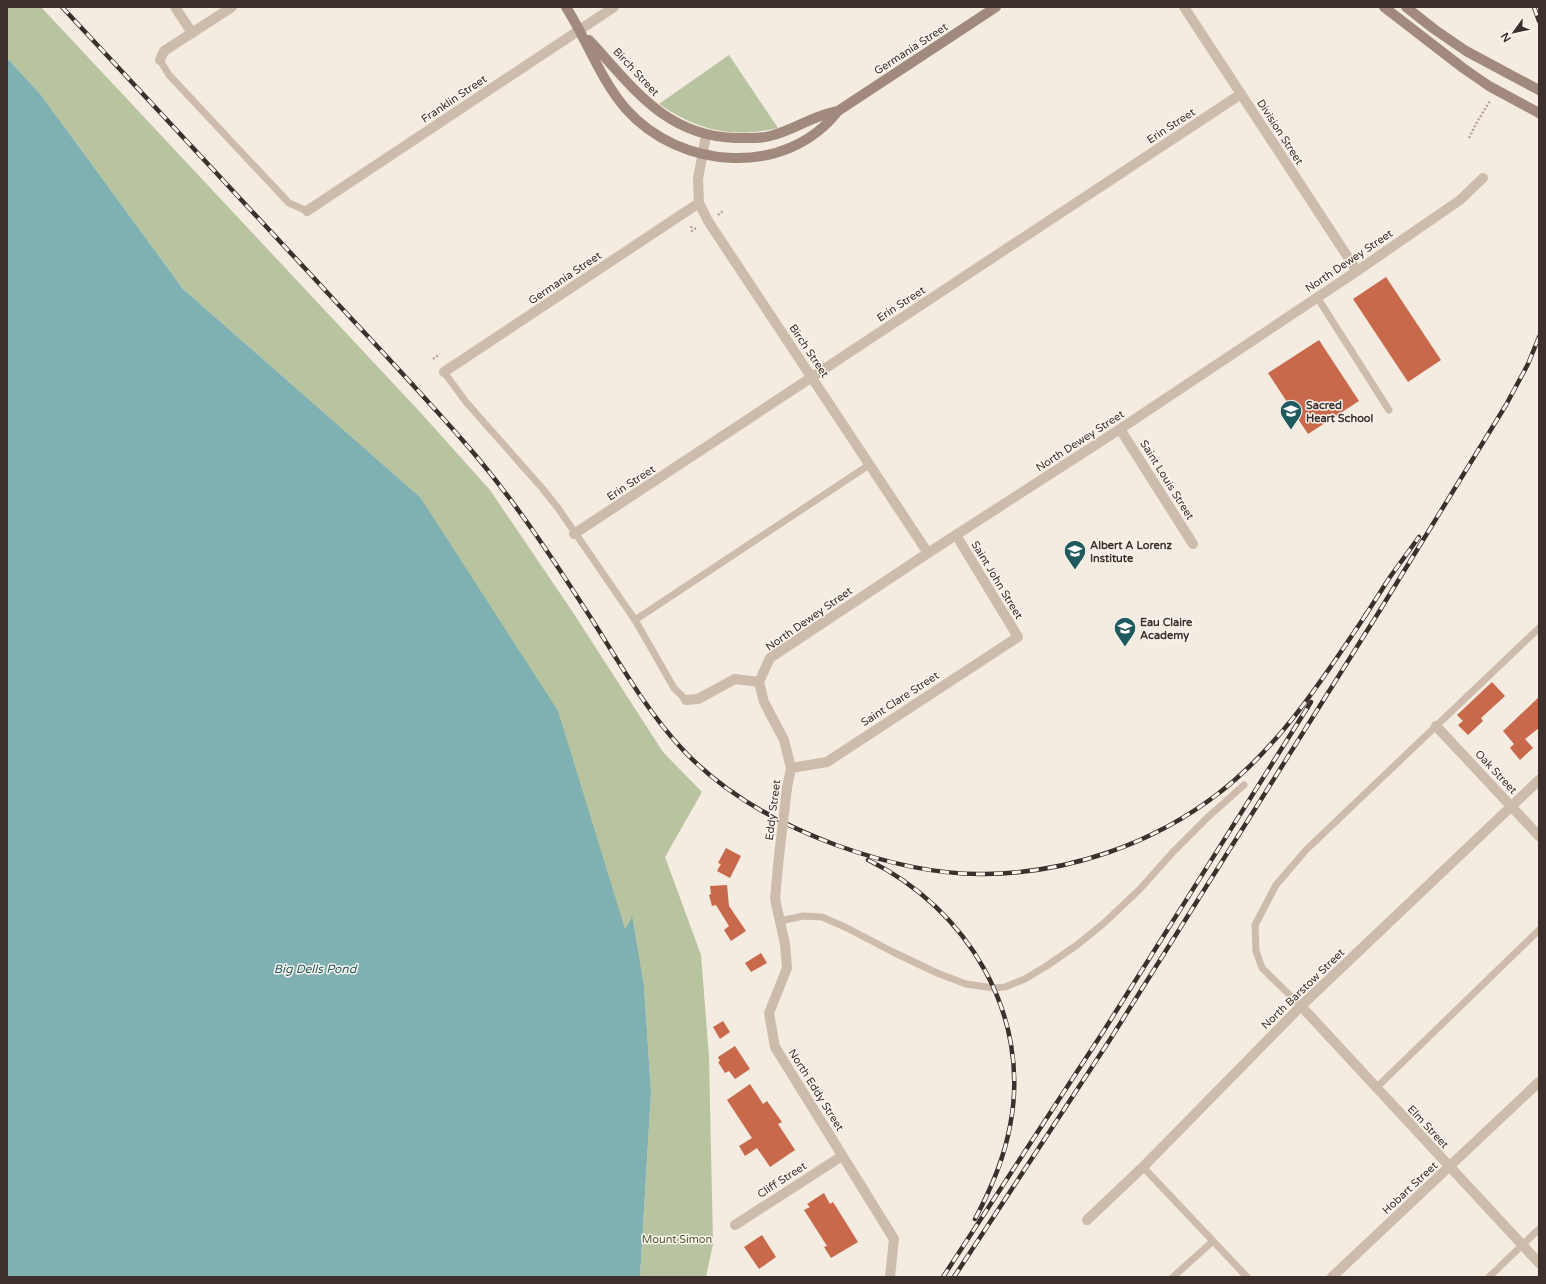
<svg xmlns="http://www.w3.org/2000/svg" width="1546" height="1284" font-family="'Varela Round',sans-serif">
<rect width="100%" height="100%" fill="#f4ebe1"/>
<g fill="#b8c4a0">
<path d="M7,7H41L420,412L490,490L574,614L663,752L702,792L665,857L701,955L709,1057L713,1244L706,1277H640L651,1092L644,986L631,917L625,929L420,497L183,289L41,95L7,58Z"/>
<path d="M729,55L778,128C733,139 696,130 659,104Z"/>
</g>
<path fill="#7fb0b2" d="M7,58L41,95L183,289L420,497L558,711L625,929L632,916L644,986L651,1092L640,1277H7Z"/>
<g fill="#c8694b">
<path d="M1386,277L1441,360L1408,382L1353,299Z"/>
<path d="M1319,340L1359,401L1308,434L1268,373Z"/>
<path d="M1492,682L1505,696L1481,718L1483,721L1468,735L1458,725L1463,721L1457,715Z"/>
<path d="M1539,697V728L1525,739L1533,748L1520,760L1510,748L1514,744L1503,731Z"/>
<path d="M726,848L741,856L730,878L717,871L721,864L718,863Z"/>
<path d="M727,885L729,906L746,931L731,941L724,930L729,926L716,905L712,906L709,895L711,894L710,886Z"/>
<path d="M761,953L767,963L751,972L745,963Z"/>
<path d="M723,1021L730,1032L720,1039L713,1027Z"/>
<path d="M735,1046L750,1069L735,1079L729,1071L725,1073L718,1062L720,1061L718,1057Z"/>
<path d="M750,1084L763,1104L767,1101L782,1122L778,1124L795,1150L770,1167L757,1148L745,1156L739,1146L752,1138L727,1100Z"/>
<path d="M824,1193L830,1204L833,1202L858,1242L831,1258L824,1247L827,1246L804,1210L810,1207L807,1204Z"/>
<path d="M762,1235L776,1257L759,1269L744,1247Z"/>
</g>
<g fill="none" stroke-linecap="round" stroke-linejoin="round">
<g stroke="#b9a596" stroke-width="2.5" stroke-dasharray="2 2" stroke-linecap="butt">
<path d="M1469,138L1477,122L1490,101"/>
<path d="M718,215L723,211"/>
<path d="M691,226L692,231L696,228"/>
<path d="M433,359L440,354"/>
</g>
<g stroke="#cdbbac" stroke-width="7">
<path d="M160,60L169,75L289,203L307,211"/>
<path d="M1317,297L1389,410"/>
<path d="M444,372L466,402L542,488L558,508L635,620L674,688L686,700"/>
<path d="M635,620L869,465"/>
<path d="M780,921L803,916L822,917L845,927L893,952L937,973L966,984L994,988L1005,987L1025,979L1048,965L1077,945L1104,923L1140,889L1173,852L1208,817L1244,785"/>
<path d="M1301,1006L1262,968L1256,951L1255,925L1276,885L1306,850L1539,628"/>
<path d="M1376,1088L1539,930"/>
<path d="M1143,1167L1247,1277"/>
<path d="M1173,1277L1213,1241"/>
<path d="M1489,1277L1539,1229"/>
</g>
<g stroke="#cdbbac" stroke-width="10">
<path d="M175,7L192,33"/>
<path d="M1184,7L1357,271"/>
<path d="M160,60L164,51L232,7"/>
<path d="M706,135L698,179L699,203L708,221L928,553"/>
<path d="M307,211L614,7"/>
<path d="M444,372L699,203"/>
<path d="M1120,429L1193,544"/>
<path d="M574,534L1241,94"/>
<path d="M759,682L770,658L928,553L1120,429L1357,271L1460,200L1483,178"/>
<path d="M759,682L764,702L784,740L791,768L787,788"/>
<path d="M686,700L698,699L735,679L759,682"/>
<path d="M1436,726L1539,836"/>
<path d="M791,768L827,762L1018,637L956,535"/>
<path d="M779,856L775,899L785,944L787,968L769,1013L775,1047L894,1239L890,1277"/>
<path d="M1301,1006L1539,1263"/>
<path d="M1087,1220L1143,1167L1301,1006L1539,780"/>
<path d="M735,1225L842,1156"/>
<path d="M1332,1277L1539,1082"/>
</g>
<g stroke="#a18a7d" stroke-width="10">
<path d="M566,7C587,40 600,79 626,109C680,170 786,178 838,111L996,7"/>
<path d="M1384,7L1463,68L1489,86L1539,113"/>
<path d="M1406,7L1434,29L1466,51L1539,90"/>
<path d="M589,40C633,87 664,135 734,138C746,138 759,139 770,136C795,130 813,115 838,111"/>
</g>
<g stroke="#3b302b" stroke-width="4.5">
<g id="rail">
<path d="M62,7C146,97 229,187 313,277C366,335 420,391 471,450C518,505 557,565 596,626C623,669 649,714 684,751C726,795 779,824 836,845C883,862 934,875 985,874C1069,873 1153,844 1219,793C1281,745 1324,677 1367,613"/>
<path d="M1534,7L1539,21"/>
<path d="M1365,616L1390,577L1419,537"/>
<path d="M868,860C967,908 1032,1015 1010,1126C1004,1159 991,1189 975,1219"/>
<path d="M943,1277L1103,1032L1311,702"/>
<path d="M954,1277L1111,1038L1377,615L1506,405L1528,364L1539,337"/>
</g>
</g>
<use href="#rail" stroke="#fbf5ee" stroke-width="3" stroke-dasharray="9" stroke-linecap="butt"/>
<path stroke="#cdbbac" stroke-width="10" d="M779,856L787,788"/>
</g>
<defs>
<g id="school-pin" transform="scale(1.15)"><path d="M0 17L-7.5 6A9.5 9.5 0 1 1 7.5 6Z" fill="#1f5a5e" stroke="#fbf5ee"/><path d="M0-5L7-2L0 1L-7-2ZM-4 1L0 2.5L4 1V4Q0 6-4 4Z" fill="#fff"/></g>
</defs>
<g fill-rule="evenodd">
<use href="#school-pin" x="1291" y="411"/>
<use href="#school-pin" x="1075" y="551"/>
<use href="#school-pin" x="1125" y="628"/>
</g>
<g text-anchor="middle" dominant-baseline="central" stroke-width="3" stroke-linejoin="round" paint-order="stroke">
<g font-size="11" fill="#3b302b" stroke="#fbf5ee">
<text transform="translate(911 49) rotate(-33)">Germania Street</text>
<text transform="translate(636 72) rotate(47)">Birch Street</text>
<text transform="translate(454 99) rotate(-34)">Franklin Street</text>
<text transform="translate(1171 126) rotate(-33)">Erin Street</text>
<text transform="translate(1280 132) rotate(57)">Division Street</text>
<text transform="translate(1349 261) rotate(-34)">North Dewey Street</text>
<text transform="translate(565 278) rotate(-34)">Germania Street</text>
<text transform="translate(901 304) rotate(-33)">Erin Street</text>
<text transform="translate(809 351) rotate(56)">Birch Street</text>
<text transform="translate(1080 441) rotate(-33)">North Dewey Street</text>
<text transform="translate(1167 480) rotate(58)">Saint Louis Street</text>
<text transform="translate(631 483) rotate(-33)">Erin Street</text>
<text transform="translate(997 580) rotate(59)">Saint John Street</text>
<text transform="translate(809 619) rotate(-35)">North Dewey Street</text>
<text transform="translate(900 699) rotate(-33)">Saint Clare Street</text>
<text transform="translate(1496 772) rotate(47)">Oak Street</text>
<text transform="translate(773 810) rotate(-83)">Eddy Street</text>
<text transform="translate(1303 989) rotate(-44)">North Barstow Street</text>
<text transform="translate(816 1090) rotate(58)">North Eddy Street</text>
<text transform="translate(1428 1127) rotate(47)">Elm Street</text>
<text transform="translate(782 1180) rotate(-33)">Cliff Street</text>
<text transform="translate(1410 1188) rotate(-43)">Hobart Street</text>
</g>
<g font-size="11" font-weight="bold" fill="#3b302b" stroke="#fbf5ee" text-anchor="start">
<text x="1306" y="405">Sacred<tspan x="1306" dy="13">Heart School</tspan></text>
<text x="1090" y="545">Albert A Lorenz<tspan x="1090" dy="13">Institute</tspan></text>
<text x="1140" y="622">Eau Claire<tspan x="1140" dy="13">Academy</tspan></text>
</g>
<g font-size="11" fill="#4a5a2e" stroke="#fbf5ee">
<text x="677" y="1239">Mount Simon</text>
</g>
<g font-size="12" font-style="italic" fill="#1f5a5e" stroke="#fbf5ee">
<text x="315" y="969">Big Dells Pond</text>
</g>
</g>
<rect width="1546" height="1284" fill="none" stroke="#3b302b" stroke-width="16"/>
<g transform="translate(1514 32) rotate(237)" stroke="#fbf5ee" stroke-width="3" paint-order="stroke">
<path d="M0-3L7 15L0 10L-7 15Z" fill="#3b302b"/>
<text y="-6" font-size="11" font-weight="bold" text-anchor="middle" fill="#3b302b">N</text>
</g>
</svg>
